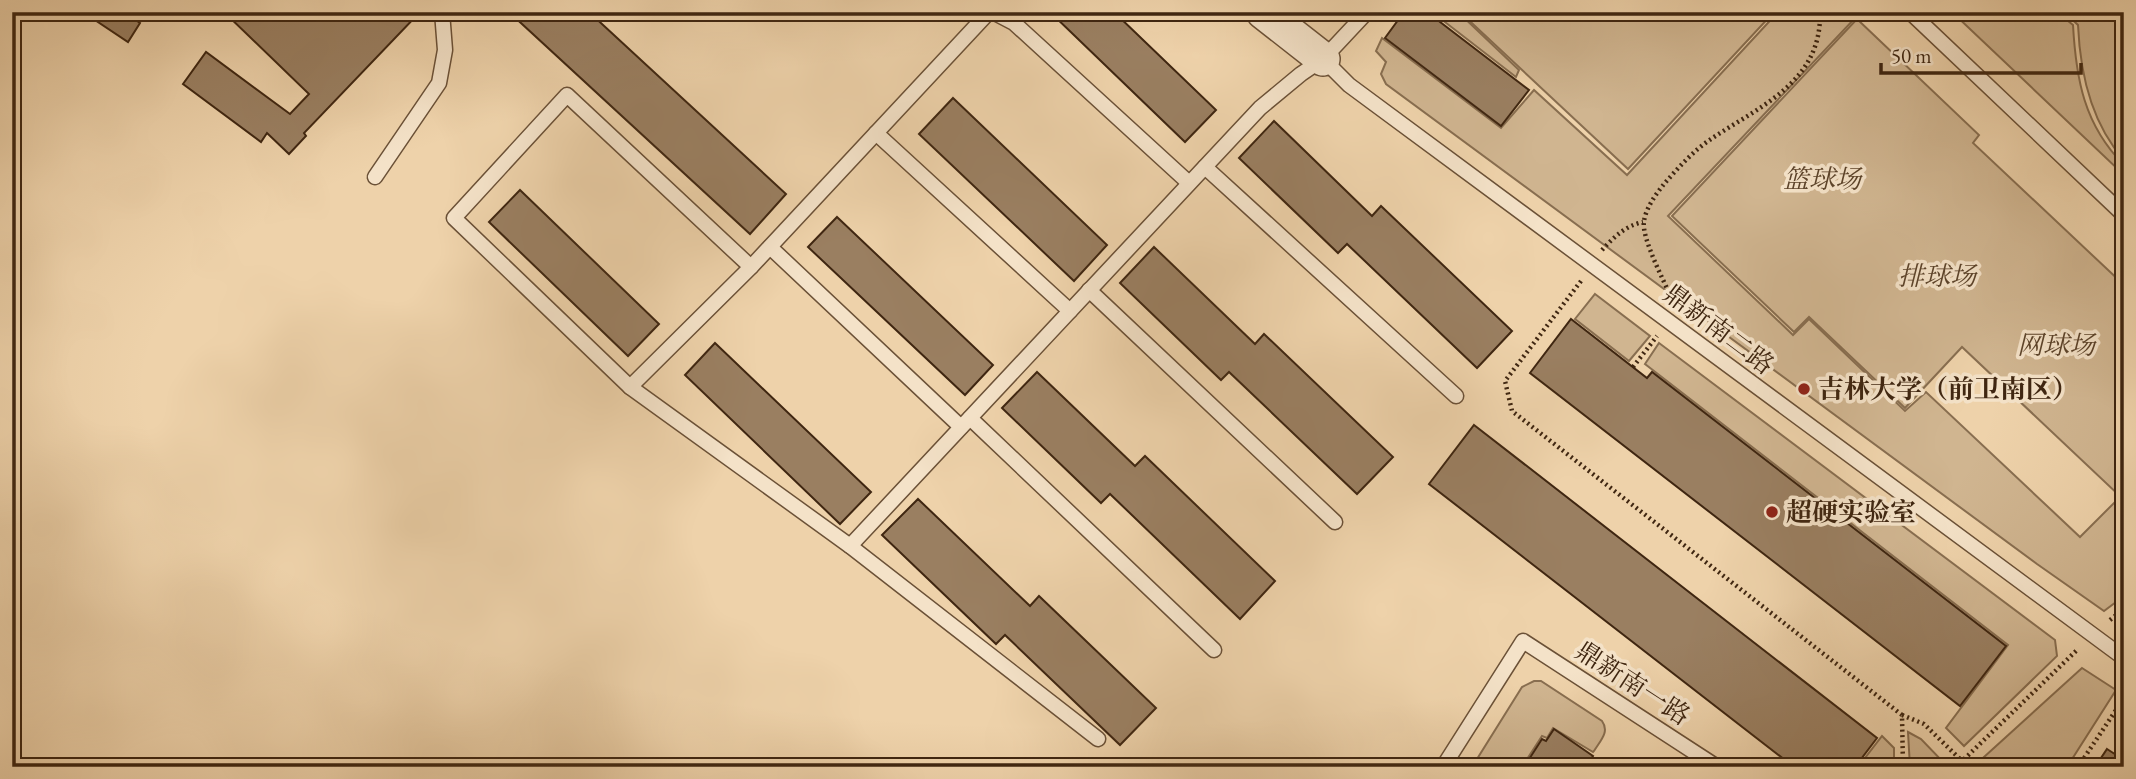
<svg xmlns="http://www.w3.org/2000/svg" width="2136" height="779" font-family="'EB Garamond','Noto Serif SC',serif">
<rect width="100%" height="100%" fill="#eed2aa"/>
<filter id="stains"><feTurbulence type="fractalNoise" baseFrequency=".00286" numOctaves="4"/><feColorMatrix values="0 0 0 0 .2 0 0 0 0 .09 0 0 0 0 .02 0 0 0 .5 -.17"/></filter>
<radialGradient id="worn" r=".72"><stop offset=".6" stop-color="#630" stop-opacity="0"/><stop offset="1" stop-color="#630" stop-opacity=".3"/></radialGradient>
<g fill="#d0b590" stroke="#886e50" stroke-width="2">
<path d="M1432,12H1458L1519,70L1516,77Z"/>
<path d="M1460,12H1774L1628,169Z"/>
<path d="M1778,12H1853L1857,16L1668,216L1793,335L1809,319L1905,411L1926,392L2080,537L2118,499L2124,504V596L2104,611L2037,564L1386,84L1381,74L1386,62L1376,51L1382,38L1501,128L1534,90L1627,175Z"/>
<path d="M1952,12H2057L2073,25C2076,79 2084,125 2124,165V175Z"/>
<path d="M2064,12H2124V160C2091,123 2080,72 2078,25Z"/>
<path d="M1857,19L1979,135L1973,143L2124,285V500L1962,347L1905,408L1809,317L1794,332L1672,216Z"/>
<path d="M1595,294L1650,336L1629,361L1575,319Z"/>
<path d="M1659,343L2055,640L2057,656L1964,746L1946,728L2008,645L1645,364Z"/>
<path d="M2082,668L2116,690L2067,767H1973Z"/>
<path d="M1534,681H1541L1602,721C1610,732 1600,741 1594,751L1593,752L1553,728L1547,738L1542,736L1522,767H1472L1522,687Z"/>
<path d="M1908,732L1921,739L1946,765L1944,767H1910Z"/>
<path d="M1882,736L1894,748V767H1858Z"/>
</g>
<g fill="#9a7f61" stroke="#3f2611" stroke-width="2">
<path d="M83,12H124L140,23L128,42Z"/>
<path d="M224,12H420L304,133L306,136L289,154L267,133L261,142L183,84L206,52L290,114L309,94Z"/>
<path d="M509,12H589L786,194L750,234Z"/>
<path d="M1050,12H1114L1216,110L1185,142Z"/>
<path d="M1404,12H1427L1529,90L1501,126L1385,38Z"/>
<path d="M953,98L1107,245L1074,281L919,134Z"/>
<path d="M1274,121L1372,216L1381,206L1512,331L1477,368L1347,244L1338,253L1239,158Z"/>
<path d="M520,190L659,324L628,356L489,222Z"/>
<path d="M837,217L993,365L965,395L808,247Z"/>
<path d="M1154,247L1255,344L1264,334L1393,457L1357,494L1229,372L1221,380L1120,283Z"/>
<path d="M1571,319L1647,378L1652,372L2006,646L1960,706L1530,373Z"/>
<path d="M715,343L871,492L840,524L685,375Z"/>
<path d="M1037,372L1135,466L1145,456L1275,581L1240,619L1110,494L1101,503L1002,408Z"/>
<path d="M1474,425L1877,738L1855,767H1794L1429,484Z"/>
<path d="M918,499L1030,606L1039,596L1156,708L1120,745L1005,635L996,644L882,535Z"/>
<path d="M1554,729L1593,756L1586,767H1524L1542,739L1546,741Z"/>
<path d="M2107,749L2124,760V767H2095Z"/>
</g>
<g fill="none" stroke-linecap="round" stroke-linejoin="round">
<g stroke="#6b5137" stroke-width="17">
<g id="service">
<path d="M993,12L1014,23L1189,183"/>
<path d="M1910,12L2124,215"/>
<path d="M1323,59L1349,85L2124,658"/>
<path d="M876,133L1070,311"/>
<path d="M1205,167L1456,396"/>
<path d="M375,177L439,83L445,50L442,12"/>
<path d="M770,247L961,427"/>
<path d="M751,267L567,95L454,218L630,387L850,546L1098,739"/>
<path d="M1089,290L1335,522"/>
<path d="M630,387L751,267L989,12"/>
<path d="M970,418L1214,650"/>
<path d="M850,546L1260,108L1301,74L1323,59L1367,12"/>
<path d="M1443,767L1523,641L1717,767"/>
</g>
</g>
<g stroke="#6b5137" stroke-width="36">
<path id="tertiary" d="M1263,12L1323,59"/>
</g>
<g stroke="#3f2611" stroke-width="4.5" stroke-dasharray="2 3.5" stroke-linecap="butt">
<path d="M1602,250C1614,237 1625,226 1643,222"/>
<path d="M1581,281L1505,381L1512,411L1902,715L1903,767"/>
<path d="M1671,297C1664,281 1641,237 1644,221C1646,208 1656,194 1664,184C1678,168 1693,151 1711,139C1760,106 1822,82 1820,12"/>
<path d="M1633,367L1657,336"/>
<path d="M2110,620L2124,609"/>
<path d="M1902,715L1924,724L1962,761"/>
<path d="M1956,767L2077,650"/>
<path d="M2078,767L2124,698"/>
</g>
<use href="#service" stroke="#f4e2c8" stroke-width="14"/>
<use href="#tertiary" stroke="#f4e2c8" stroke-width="33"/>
</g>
<g fill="#8f2418" stroke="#f4e2c8" stroke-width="2.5">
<circle cx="1804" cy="389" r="7"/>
<circle cx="1772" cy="512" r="7"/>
</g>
<g text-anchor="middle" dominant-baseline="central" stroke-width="7" stroke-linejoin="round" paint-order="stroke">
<g font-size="26" font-style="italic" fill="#5c432a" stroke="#f4e2c8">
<text x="1822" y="179">篮球场</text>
<text x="1937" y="276">排球场</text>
<text x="2056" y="345">网球场</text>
</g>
<g font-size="26" fill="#3f2611" stroke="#f4e2c8">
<text transform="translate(1719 329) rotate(37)">鼎新南二路</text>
<text transform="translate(1633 683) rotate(33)">鼎新南一路</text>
</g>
<g font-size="26" font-weight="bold" fill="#3f2611" stroke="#f4e2c8" text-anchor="start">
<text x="1818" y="389">吉林大学（前卫南区）</text>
<text x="1786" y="512">超硬实验室</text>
</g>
</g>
<rect width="2136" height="779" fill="none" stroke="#eed2aa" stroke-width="42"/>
<rect x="14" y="14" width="2108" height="751" fill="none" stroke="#3f2611" stroke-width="3.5"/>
<rect x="21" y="21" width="2094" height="737" fill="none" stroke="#3f2611" stroke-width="2"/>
<path d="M1881 63v10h200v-10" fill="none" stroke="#3f2611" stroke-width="3.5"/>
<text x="1891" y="63" font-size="21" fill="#3f2611" stroke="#f4e2c8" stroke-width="5" paint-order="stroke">50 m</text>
<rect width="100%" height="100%" filter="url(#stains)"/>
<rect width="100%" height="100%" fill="url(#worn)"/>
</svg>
